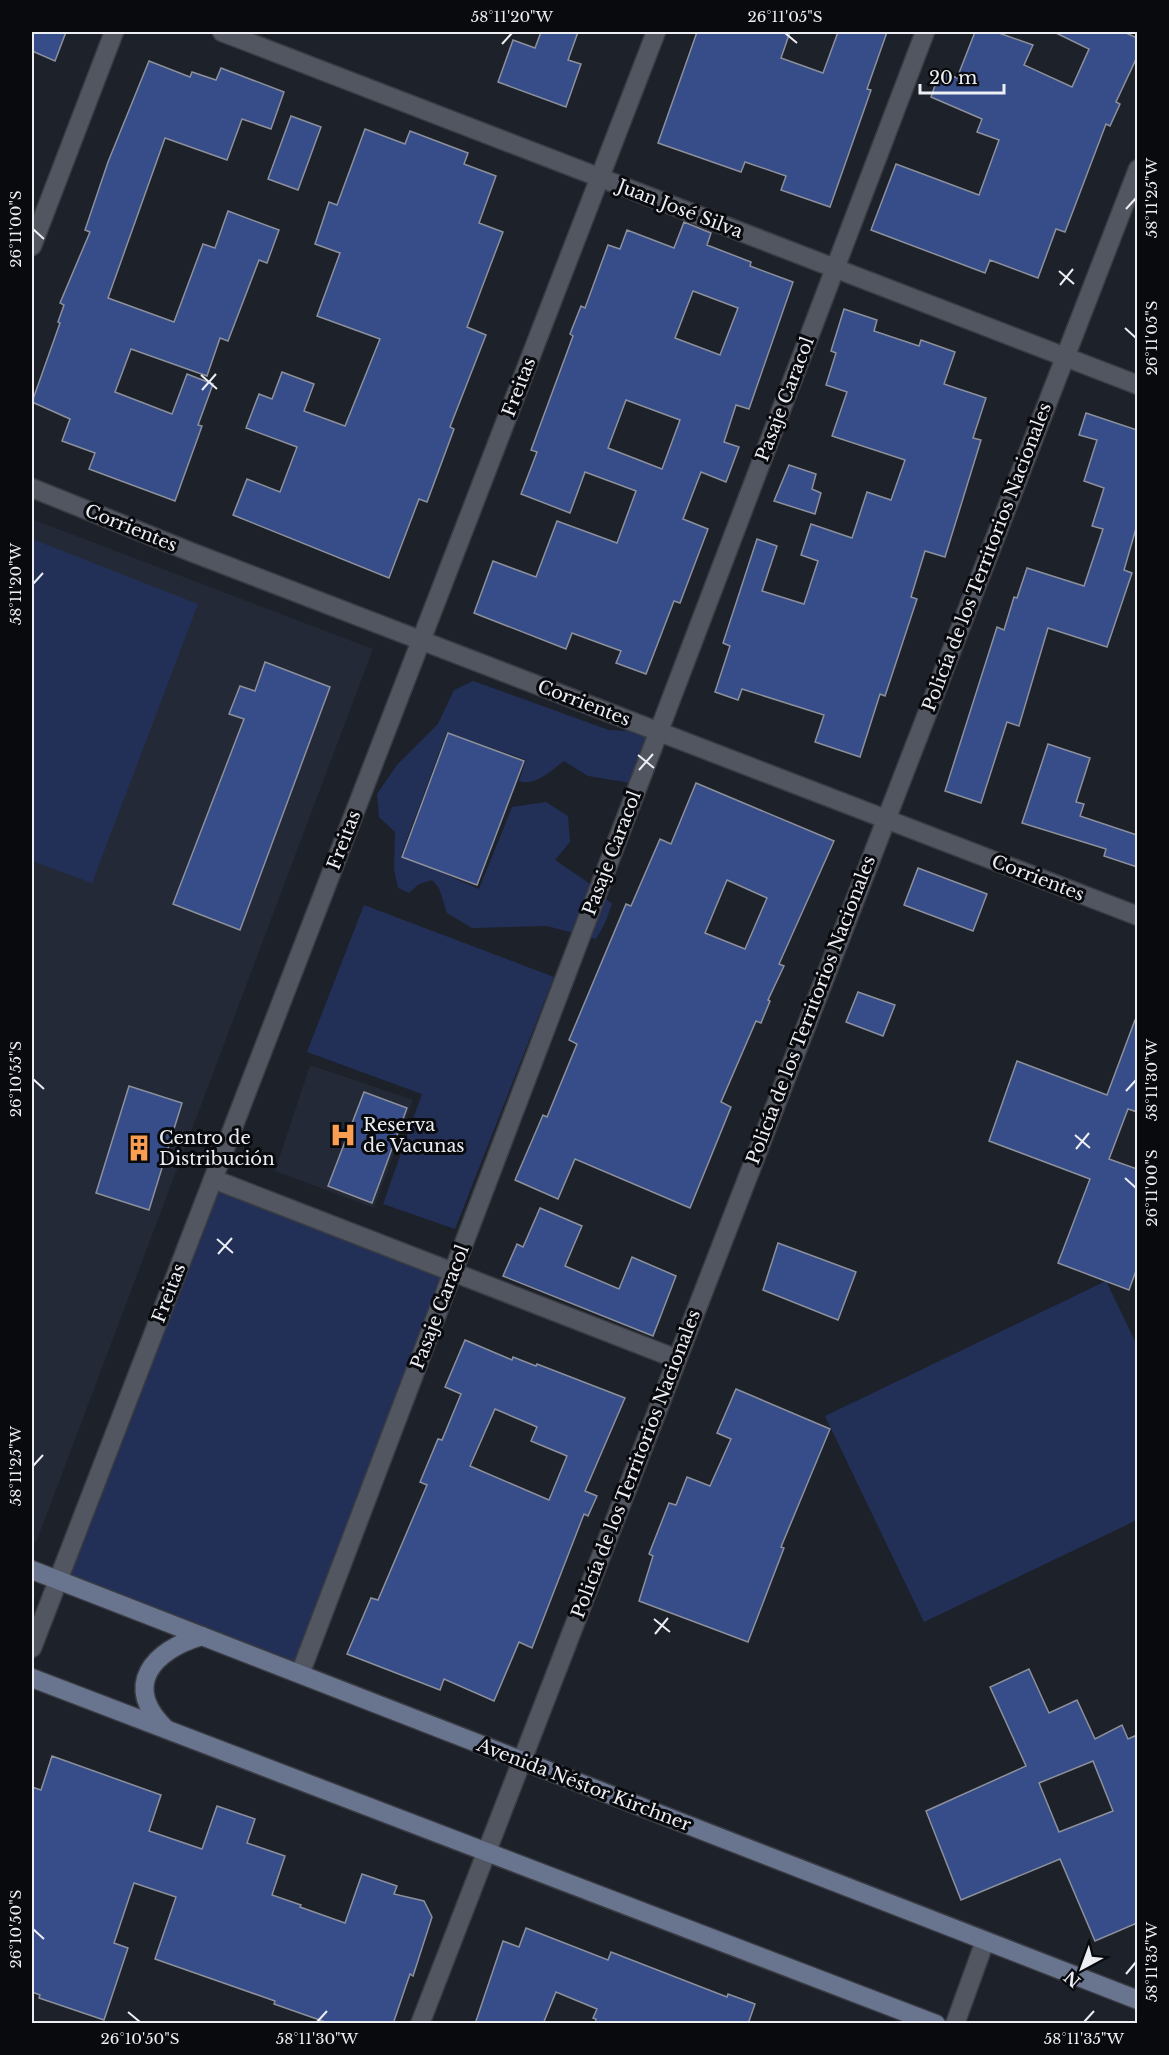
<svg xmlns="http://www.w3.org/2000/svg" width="1169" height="2055" font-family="'Libre Baskerville',serif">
<rect width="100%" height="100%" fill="#1d2129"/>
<g fill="#232936">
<path d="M32,519L373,649L36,1543L32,1541Z"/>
<path d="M310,1065L413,1100L374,1208L275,1171Z"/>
</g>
<g fill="#223058">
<path d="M32,539L198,604L92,883L32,861Z"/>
<path d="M473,681L609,730L645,732L661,739L663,752L649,777L631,783L588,776L564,761C552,770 535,787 519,781L526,760L447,732L401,855L479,889L512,807L546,802L568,816L570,842L555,860L586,881L612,904L605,923L596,939L547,926L472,928L447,913L439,888L432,880L419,884L409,893L398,888L394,869L395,832L379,817L377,794L397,765L438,724L454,690Z"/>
<path d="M364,905L554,977L455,1229L383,1204L422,1094L307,1052Z"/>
<path d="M219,1191L443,1278L296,1665L69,1577Z"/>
<path d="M1106,1281L1137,1345V1520L924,1622L825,1416Z"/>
</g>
<g fill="#374d89" stroke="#8c909b" stroke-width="1.5" fill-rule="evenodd">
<path d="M32,32H66L55,61L32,51Z"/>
<path d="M541,32H578L568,60L581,64L566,107L498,82L513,40L535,48Z"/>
<path d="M697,32H790L781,58L823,73L838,32H887L867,89L871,90L830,207L781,190L786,176L745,162L741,172L658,143Z"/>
<path d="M975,32H996L1033,45L1024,65L1072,87L1089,49L1054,32H1124L1137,38V57L1116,102L1120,104L1110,126L1106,124L1065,232L1056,229L1038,278L990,260L985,273L871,230L896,164L979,195L999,140L977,132L982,119L931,97L940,71L957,78Z"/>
<path d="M149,61L190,77L192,72L216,80L221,68L284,92L271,129L242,119L227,160L165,138L108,298L174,322L203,244L215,248L228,211L279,230L267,263L259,260L228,341L220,338L207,376L131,349L115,392L172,414L187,374L213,384L198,425L202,426L175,501L89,469L95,453L62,441L70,419L32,402L60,323L58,322L64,305L60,303L90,232L85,230L108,162Z"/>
<path d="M291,116L321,127L298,190L268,179Z"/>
<path d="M365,129L405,144L410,131L468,153L464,164L496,176L479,223L503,232L467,327L486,335L450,427L454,429L427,502L419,499L389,578L233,515L247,479L280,492L297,447L246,428L259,394L272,399L282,372L314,384L304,411L345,426L380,339L317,316L340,253L315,244L329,202L337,205Z"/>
<path d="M684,222L711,233L707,245L751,262L750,266L793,282L749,409L736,405L724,442L739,447L726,482L701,472L683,519L708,529L680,603L674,601L646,674L616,663L621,651L572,633L566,649L474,613L493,561L536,577L557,521L617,543L636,491L585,472L570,513L521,494L537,452L531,450L573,336L570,334L581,306L585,308L608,245L620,249L627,230L674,248ZM693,291L738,308L720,355L675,338ZM626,400L680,420L662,469L608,448Z"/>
<path d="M844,309L877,320L874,331L919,346L921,340L955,352L944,384L986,398L973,438L981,440L945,557L925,551L911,597L917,599L885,696L880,694L860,757L815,742L824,715L742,689L738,700L715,692L730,646L723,643L757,539L777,546L762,591L804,604L818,561L801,555L811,524L852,538L867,492L891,500L905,460L832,436L847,392L826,385L836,353L831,351Z"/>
<path d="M1086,413L1137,430V525L1124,570L1132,573L1107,647L1048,628L1019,726L1007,722L981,803L945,791L997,627L1004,630L1014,597L1017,598L1027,568L1084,586L1103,529L1092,526L1104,488L1084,481L1097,440L1079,435Z"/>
<path d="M789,465L816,474L812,489L821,493L815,514L774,501Z"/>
<path d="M265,662L330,687L240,930L173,904L244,719L229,714L240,686L255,691Z"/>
<path d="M448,733L524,761L477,885L402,857Z"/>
<path d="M1048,744L1090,758L1076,802L1084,804L1080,816L1137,835V867L1104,856L1106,849L1022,823Z"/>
<path d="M696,783L834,841L779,964L784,966L768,1000L770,1001L761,1023L756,1021L721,1102L731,1107L690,1208L575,1159L558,1199L515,1180L543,1115L547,1117L577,1044L569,1040L626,904L631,906L660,839L671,844ZM727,880L767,898L745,949L705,933Z"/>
<path d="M918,868L987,894L973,931L904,905Z"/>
<path d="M858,992L895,1005L883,1036L846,1022Z"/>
<path d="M1135,1020H1137V1112L1128,1109L1109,1159L1137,1169V1268L1129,1290L1058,1263L1090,1179L989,1141L1017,1061L1107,1095Z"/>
<path d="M129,1086L182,1103L149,1210L96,1193Z"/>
<path d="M364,1092L407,1108L372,1203L328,1186Z"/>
<path d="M540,1208L582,1226L565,1266L619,1289L632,1257L676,1276L653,1336L503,1276L517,1244L523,1247Z"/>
<path d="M778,1243L856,1272L838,1320L763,1290Z"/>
<path d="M465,1340L512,1360L513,1357L536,1366L537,1364L625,1398L585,1491L597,1496L588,1516L584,1514L532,1648L519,1642L494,1701L444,1679L440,1690L347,1654L371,1598L378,1600L427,1485L420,1482L438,1439L442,1440L461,1394L445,1387ZM495,1409L537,1427L531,1441L567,1456L549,1500L470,1466Z"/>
<path d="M736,1389L830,1429L781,1547L784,1548L748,1642L639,1601L653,1556L649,1554L669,1503L676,1505L687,1477L710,1486L731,1439L717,1433Z"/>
<path d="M1029,1669L1049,1713L1077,1700L1095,1739L1122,1725L1128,1739L1137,1735V1923L1095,1941L1060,1859L961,1900L926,1811L1026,1766L990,1687ZM1093,1761L1113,1811L1059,1832L1039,1783Z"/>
<path d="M52,1756L161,1795L149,1831L202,1849L217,1806L255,1819L247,1843L285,1856L272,1895L301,1905L300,1907L345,1923L362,1874L397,1886L394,1894L424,1901L432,1917L413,1976L410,1974L393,2024H331L274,2004L275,2001L155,1959L176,1897L134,1883L114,1943L128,1948L104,2020L39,1998L40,1995L32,1992V1787L41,1790Z"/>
<path d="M526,1928L608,1960L611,1952L727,1997L728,1994L755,2004L748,2024H595L596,2019L593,2018L597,2009L556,1992L543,2024H475L503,1941L519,1947Z"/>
</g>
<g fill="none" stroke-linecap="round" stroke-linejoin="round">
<g stroke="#3a3c43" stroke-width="21">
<g id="street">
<path d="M222,32L1138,385"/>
<path d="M32,246L114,32"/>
<path d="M32,488L191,552L1138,916"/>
<path d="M213,1179L677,1359"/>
<path d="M32,1648L656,32"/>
<path d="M300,1674L925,32"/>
<path d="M420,2024L1138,169"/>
<path d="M955,2024L985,1941"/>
</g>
</g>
<g stroke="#3a3c43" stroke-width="21">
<g id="secondary">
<path d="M32,1570L1138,2000"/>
<path d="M32,1678L936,2024"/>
<path d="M166,1729C121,1686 153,1650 202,1636"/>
</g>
</g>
<use href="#street" stroke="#525660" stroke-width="18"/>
<use href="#secondary" stroke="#69748f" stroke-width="18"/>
</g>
<path fill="none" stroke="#eceef4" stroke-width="2" d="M785,33L797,43M502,44L512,33M1126,209L1136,198M33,229L44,239M1059,271L1074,284M1060,285L1073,269M1125,328L1136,338M201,375L217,389M202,390L216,374M33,584L43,573M638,755L654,768M639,770L653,754M33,1079L44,1089M1126,1091L1136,1080M1075,1135L1090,1148M1076,1149L1089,1133M1125,1178L1136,1188M217,1239L233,1253M218,1254L232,1238M33,1466L43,1455M654,1619L670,1632M655,1634L668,1618M33,1929L44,1939M1126,1974L1136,1962M128,2012L140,2022M317,2022L327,2011M1084,2022L1094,2011"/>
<defs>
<g id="hospital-bare" transform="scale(2.07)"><path d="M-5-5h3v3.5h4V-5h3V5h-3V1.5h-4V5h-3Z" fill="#fc9e52" stroke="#090a0e" stroke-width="2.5" paint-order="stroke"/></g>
<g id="building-bare" transform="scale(2.07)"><path d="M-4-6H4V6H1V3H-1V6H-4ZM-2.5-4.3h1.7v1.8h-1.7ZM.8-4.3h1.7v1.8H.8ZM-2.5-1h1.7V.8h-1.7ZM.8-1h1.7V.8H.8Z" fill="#fc9e52" stroke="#090a0e" stroke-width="2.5" paint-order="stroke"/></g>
</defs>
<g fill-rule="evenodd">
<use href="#hospital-bare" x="343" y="1135"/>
<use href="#building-bare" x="139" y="1148"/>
</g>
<g text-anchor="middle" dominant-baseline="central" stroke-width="6" stroke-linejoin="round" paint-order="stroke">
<g font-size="18" fill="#eceef4" stroke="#090a0e">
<text transform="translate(680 209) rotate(21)">Juan José Silva</text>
<text transform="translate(519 387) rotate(-69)">Freitas</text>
<text transform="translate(785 399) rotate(-69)">Pasaje Caracol</text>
<text transform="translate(131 528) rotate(22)">Corrientes</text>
<text transform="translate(987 557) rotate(-69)">Policía de los Territorios Nacionales</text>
<text transform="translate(584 703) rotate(21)">Corrientes</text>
<text transform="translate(344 840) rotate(-69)">Freitas</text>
<text transform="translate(612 853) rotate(-69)">Pasaje Caracol</text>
<text transform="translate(1038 878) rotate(21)">Corrientes</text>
<text transform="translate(811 1010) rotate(-69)">Policía de los Territorios Nacionales</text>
<text transform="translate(169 1293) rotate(-69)">Freitas</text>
<text transform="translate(440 1307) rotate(-69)">Pasaje Caracol</text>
<text transform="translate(636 1464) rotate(-69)">Policía de los Territorios Nacionales</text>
<text transform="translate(584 1785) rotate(21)">Avenida Néstor Kirchner</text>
</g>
<g font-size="18" fill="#eceef4" stroke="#090a0e" text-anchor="start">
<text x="363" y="1125">Reserva<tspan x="363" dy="21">de Vacunas</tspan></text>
<text x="159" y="1138">Centro de<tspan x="159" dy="21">Distribución</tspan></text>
</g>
</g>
<rect width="1169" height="2055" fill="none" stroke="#090a0e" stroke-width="66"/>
<g transform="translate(1082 1968) rotate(221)" stroke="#090a0e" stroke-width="4.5" paint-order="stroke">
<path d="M0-4.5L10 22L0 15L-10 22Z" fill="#eceef4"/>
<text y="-9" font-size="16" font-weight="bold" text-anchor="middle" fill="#eceef4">N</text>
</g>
<path d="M920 84v9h84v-9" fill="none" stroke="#eceef4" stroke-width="3"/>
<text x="929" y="84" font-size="18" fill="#eceef4" stroke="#090a0e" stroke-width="4.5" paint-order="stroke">20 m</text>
<rect x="33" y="33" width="1103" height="1989" fill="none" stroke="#eceef4" stroke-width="2"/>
<g font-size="15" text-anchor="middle" fill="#eceef4">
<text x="512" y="22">58°11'20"W</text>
<text x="785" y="22">26°11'05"S</text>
<text transform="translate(1152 198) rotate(-90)" y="5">58°11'25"W</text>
<text transform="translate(16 229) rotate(-90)" y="5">26°11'00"S</text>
<text transform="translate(1152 338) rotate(-90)" y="5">26°11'05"S</text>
<text transform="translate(16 584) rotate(-90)" y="5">58°11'20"W</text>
<text transform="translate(16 1079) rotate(-90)" y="5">26°10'55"S</text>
<text transform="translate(1152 1080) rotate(-90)" y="5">58°11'30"W</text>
<text transform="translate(1152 1188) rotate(-90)" y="5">26°11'00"S</text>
<text transform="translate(16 1466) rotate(-90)" y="5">58°11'25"W</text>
<text transform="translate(16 1929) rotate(-90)" y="5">26°10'50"S</text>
<text transform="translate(1152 1962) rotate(-90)" y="5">58°11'35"W</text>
<text x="140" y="2044">26°10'50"S</text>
<text x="317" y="2044">58°11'30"W</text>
<text x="1084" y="2044">58°11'35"W</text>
</g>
</svg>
